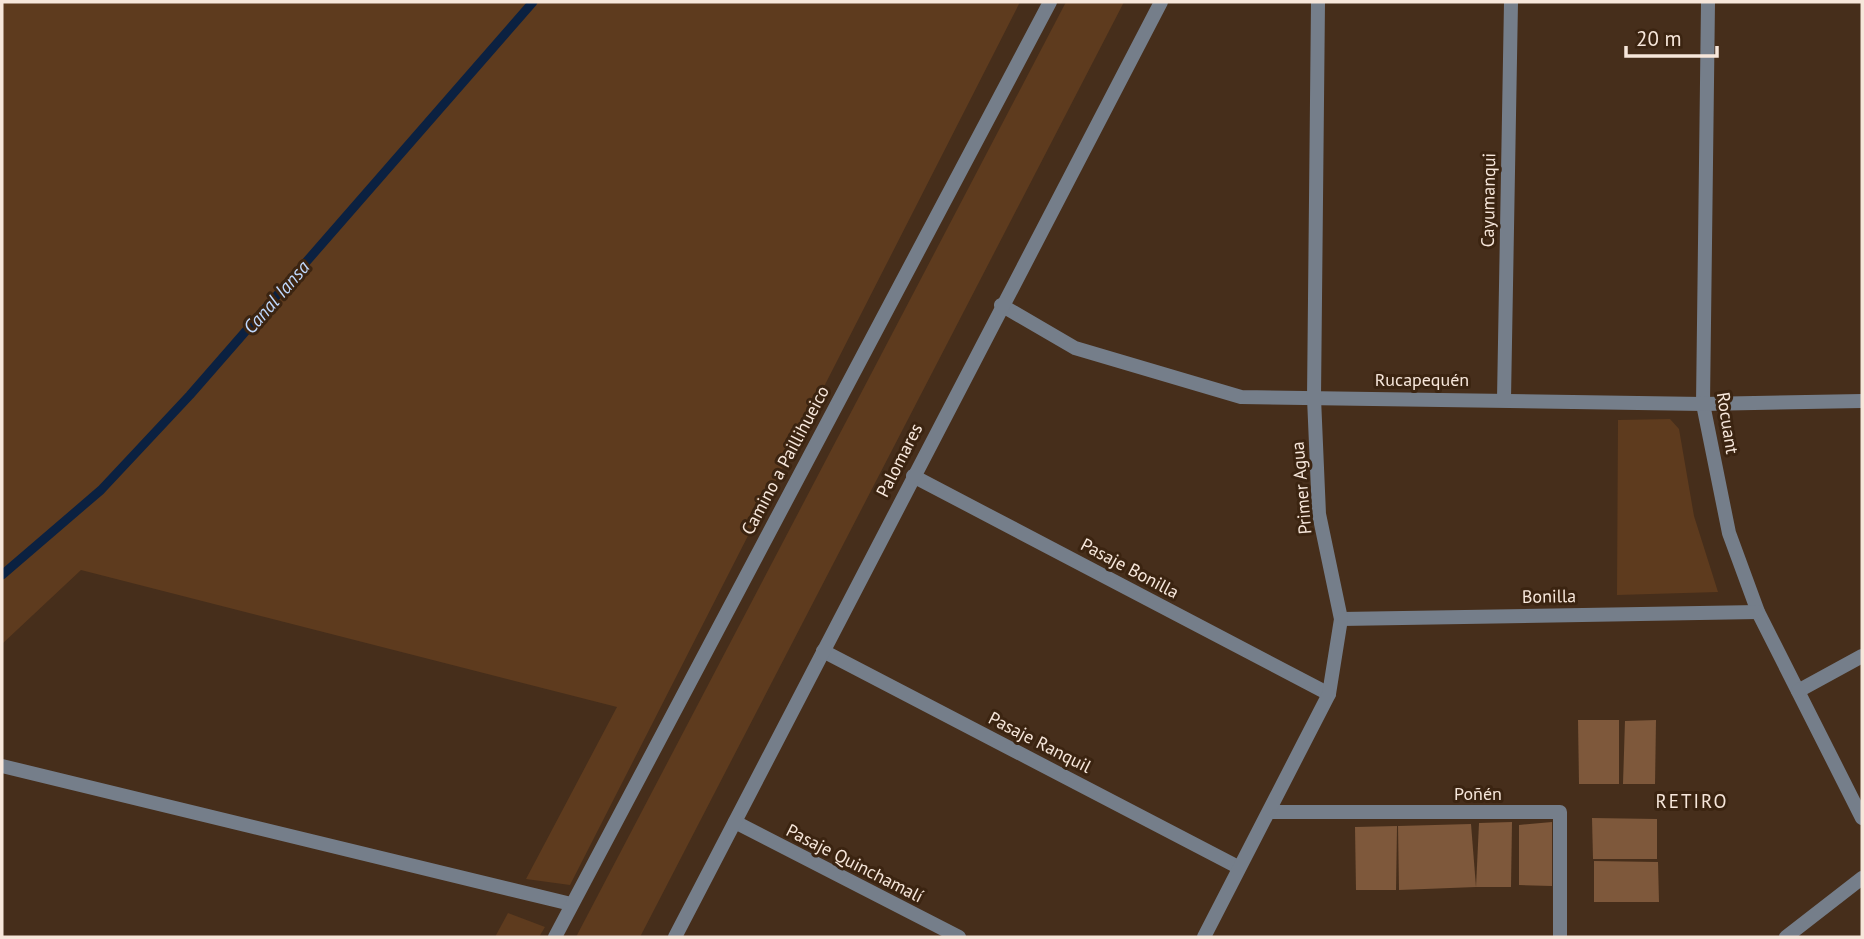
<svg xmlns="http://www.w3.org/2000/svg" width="1864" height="939" font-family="'PT Sans',sans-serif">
<rect width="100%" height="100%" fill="#462e1b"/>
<g fill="#5e3b1e">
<path d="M2,2H1020L570,885L526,879L617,707L81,570L2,644Z"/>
<path d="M1066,2H1124L640,937H576Z"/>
<path d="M1670,419L1679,429L1694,516L1718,592L1617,595L1618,420Z"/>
<path d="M508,913L545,927L539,937H495Z"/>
</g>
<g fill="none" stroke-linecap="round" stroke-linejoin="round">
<path stroke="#0b2141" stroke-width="9" d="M2,575L101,490L190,395L533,2"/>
</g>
<g fill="#7e583b">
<path d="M1578,720H1619V784H1579Z"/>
<path d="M1656,720L1655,784H1623L1625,721Z"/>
<path d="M1592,818L1657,819V859H1593Z"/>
<path d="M1512,822L1511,887H1476L1479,823Z"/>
<path d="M1552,822V886L1519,885V825Z"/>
<path d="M1471,824L1476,887L1399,890L1398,826Z"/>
<path d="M1397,826L1396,890H1356L1355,827Z"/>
<path d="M1594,861L1658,862L1659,902H1594Z"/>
</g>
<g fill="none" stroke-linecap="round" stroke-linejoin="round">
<g stroke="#757e8a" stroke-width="14">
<path d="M1708,2L1703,404L1729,533L1758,612L1862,818"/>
<path d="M1001,305L1075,348L1241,397L1703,404L1862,401"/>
<path d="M1504,399L1511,2"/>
<path d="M913,476L1329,694"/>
<path d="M1341,619L1758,612"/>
<path d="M823,651L1238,867"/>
<path d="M1798,691L1862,656"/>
<path d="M2,766L571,904"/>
<path d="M1270,812H1560V937"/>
<path d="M735,822L959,937"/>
<path d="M555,937L1050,2"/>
<path d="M675,937L1161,2"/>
<path d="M1204,937L1329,694L1341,619L1319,514L1314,398L1318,2"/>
<path d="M1786,937L1862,878"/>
</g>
</g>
<g text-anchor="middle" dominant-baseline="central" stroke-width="6" stroke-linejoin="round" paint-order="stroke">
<g font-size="18" fill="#f7e7db" stroke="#3b2411">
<text transform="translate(1488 200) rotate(-89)">Cayumanqui</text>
<text x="1422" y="379">Rucapequén</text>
<text transform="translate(1728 423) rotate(81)">Rocuant</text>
<text transform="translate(785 460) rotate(-62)">Camino a Paillihueico</text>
<text transform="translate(899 460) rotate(-63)">Palomares</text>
<text transform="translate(1301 488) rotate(-95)">Primer Agua</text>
<text transform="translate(1130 568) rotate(28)">Pasaje Bonilla</text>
<text transform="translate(1549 596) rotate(-1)">Bonilla</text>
<text transform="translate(1040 742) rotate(27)">Pasaje Ranquil</text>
<text x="1478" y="793">Poñén</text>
<text transform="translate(855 863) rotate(27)">Pasaje Quinchamalí</text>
</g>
<g font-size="19" font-style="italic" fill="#bfd8fd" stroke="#3b2411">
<text transform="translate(276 297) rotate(-49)">Canal Iansa</text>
</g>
<g font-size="19" letter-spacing="2" fill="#f7e7db" stroke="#3b2411">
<text x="1692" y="801">RETIRO</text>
</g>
</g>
<rect width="1864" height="939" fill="none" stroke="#f7e7db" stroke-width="7"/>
<path d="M1626 46v10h91v-10" fill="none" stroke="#f7e7db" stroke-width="3.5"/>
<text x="1636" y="46" font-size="21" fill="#f7e7db" stroke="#3b2411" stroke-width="5" paint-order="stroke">20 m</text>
</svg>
